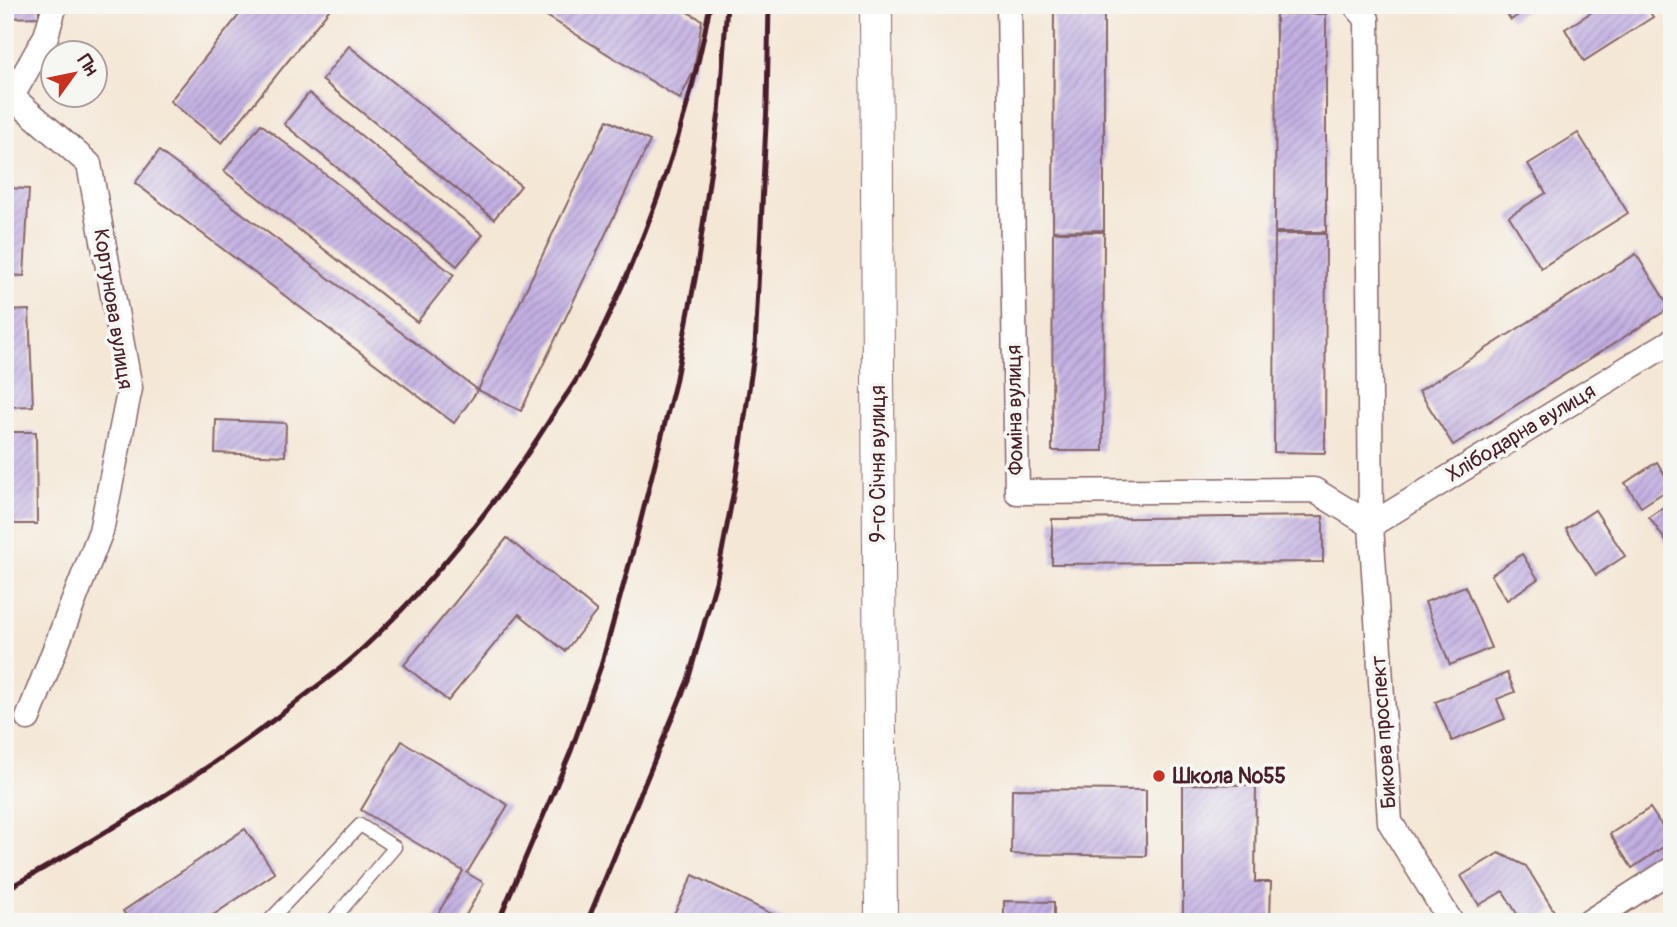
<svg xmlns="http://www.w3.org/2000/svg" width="1677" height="927" font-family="Pangolin,sans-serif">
<defs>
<pattern id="building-hatch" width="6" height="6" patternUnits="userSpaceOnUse" patternTransform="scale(1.75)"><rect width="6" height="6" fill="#c2b0e3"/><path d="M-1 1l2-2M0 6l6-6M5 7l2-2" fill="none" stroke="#a08fb8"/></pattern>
</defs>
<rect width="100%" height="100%" fill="#f6f6f2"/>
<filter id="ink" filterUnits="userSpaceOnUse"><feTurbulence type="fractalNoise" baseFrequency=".0143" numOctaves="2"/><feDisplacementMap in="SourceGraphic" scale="14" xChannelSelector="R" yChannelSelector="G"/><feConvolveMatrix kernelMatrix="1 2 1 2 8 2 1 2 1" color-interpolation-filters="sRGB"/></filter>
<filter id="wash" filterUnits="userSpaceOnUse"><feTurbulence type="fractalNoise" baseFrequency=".00686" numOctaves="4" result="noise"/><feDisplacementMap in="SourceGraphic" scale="28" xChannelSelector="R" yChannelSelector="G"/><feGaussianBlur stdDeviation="1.57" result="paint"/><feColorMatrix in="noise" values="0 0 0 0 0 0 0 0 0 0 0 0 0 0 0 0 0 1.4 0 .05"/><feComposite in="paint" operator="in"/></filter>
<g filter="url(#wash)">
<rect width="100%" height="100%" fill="#f4e7d6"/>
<g id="blocks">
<g fill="url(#building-hatch)">
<path d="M5,5H39V17L5,18Z"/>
<path d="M247,5H333L222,143L170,101Z"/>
<path d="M529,5H684L682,9L702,20L694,70L680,99Z"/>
<path d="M1054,5H1104V230L1053,231Z"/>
<path d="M1501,5H1532L1511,20Z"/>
<path d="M1603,5H1645L1653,17L1584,61L1565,29Z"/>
<path d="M1276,14H1326V232H1275Z"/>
<path d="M349,46L521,186L494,219L322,80Z"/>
<path d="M309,93L483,235L457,266L284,124Z"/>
<path d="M607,120L650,141L521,411L478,390Z"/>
<path d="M261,124L454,275L417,322L224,171Z"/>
<path d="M1578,133L1628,213L1541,268L1509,216L1546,193L1528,164Z"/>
<path d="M159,151L478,390L454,423L135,183Z"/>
<path d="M5,188L29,189L24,276L5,275Z"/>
<path d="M1053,232H1104L1103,451H1052Z"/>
<path d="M1275,234H1326L1325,453L1274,452Z"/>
<path d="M1636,254L1670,308L1453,445L1419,391Z"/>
<path d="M29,310L33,406L5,407V311Z"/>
<path d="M216,420L286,423L285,456L215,453Z"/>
<path d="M5,432H36L37,524H5Z"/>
<path d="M1657,462L1672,487L1641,507L1625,483Z"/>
<path d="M1672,501V550L1649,517Z"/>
<path d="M1595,510L1625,556L1596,575L1566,529Z"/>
<path d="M1323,516V562L1052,564V519Z"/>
<path d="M507,538L597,611L565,651L519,614L448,701L404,665Z"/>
<path d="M1522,554L1538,579L1507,600L1491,575Z"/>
<path d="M1465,586L1491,648L1450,665L1425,602Z"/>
<path d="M1507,673L1515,692L1497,699L1505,719L1452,741L1435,702Z"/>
<path d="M402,741L508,805L467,873L484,883L462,922H433L463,871L361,810Z"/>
<path d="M1183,784L1256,785L1255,882H1271L1270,922H1183Z"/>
<path d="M1012,789L1146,790V856L1011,854Z"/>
<path d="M1650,808L1672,841L1632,868L1610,834Z"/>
<path d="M245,829L275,873L203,922H130L123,911Z"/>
<path d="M1499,853L1526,866L1554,911L1537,922H1522L1503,891L1479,905L1461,876Z"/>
<path d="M693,875L788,922H670Z"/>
<path d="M1004,901L1054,902V922H1004Z"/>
</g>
</g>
</g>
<g filter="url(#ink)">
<use href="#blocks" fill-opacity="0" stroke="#866567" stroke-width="2"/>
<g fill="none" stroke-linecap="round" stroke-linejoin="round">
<g stroke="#866567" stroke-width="15">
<path id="service" d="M268,922L360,825L395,847L331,922"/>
</g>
<g stroke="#866567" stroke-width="27">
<g id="minor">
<path d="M1009,5L1017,492L1314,490L1371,525"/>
<path d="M1355,5L1367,19L1371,525L1390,822L1451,922"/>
<path d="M5,91L89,164L130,388L101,531L28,718"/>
<path d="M12,96L46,36L55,5"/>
<path d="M1371,525L1672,341"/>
<path d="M1589,922L1672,869"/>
</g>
</g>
<g stroke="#866567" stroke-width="34">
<path id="tertiary" d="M876,5L881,922"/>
</g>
<use href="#service" stroke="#fff" stroke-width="12"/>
<use href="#minor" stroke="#fff" stroke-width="24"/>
<use href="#tertiary" stroke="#fff" stroke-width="32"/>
<g stroke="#4a1f2b" stroke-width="5">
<path d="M5,890C108,833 210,771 302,698C321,683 341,669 358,653C431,585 495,506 549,421C560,403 574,386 584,366C642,253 687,131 710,5"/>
<path d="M498,922L571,751L601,666L634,547L675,383L696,274L719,112L727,5"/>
<path d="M587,922L688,680L716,582L735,485L755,348L767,104L769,5"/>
</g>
</g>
</g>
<circle fill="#c8321e" stroke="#f6f6f2" stroke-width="2.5" cx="1159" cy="776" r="7"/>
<g text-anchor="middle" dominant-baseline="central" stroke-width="7" stroke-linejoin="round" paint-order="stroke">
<g font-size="21" fill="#4a1f2b" stroke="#f6f6f2">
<text transform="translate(113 309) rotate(81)">Кортунова вулиця</text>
<text transform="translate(1015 410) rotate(-91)">Фоміна вулиця</text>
<text transform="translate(1521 433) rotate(-31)">Хлібодарна вулиця</text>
<text transform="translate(878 464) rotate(-90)">9-го Січня вулиця</text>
<text transform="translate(1384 732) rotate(-94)">Бикова проспект</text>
</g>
<g font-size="21" font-weight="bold" fill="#4a1f2b" stroke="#f6f6f2" text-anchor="start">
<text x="1173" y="776">Школа №55</text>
</g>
</g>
<rect width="1677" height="927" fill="none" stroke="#f6f6f2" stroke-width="28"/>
<g transform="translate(74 74) rotate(57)"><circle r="33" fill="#f6f6f2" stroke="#b1a0a2" stroke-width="2"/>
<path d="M0-5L12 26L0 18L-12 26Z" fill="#c8321e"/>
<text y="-10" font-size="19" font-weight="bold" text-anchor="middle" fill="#4a1f2b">Пн</text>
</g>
</svg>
